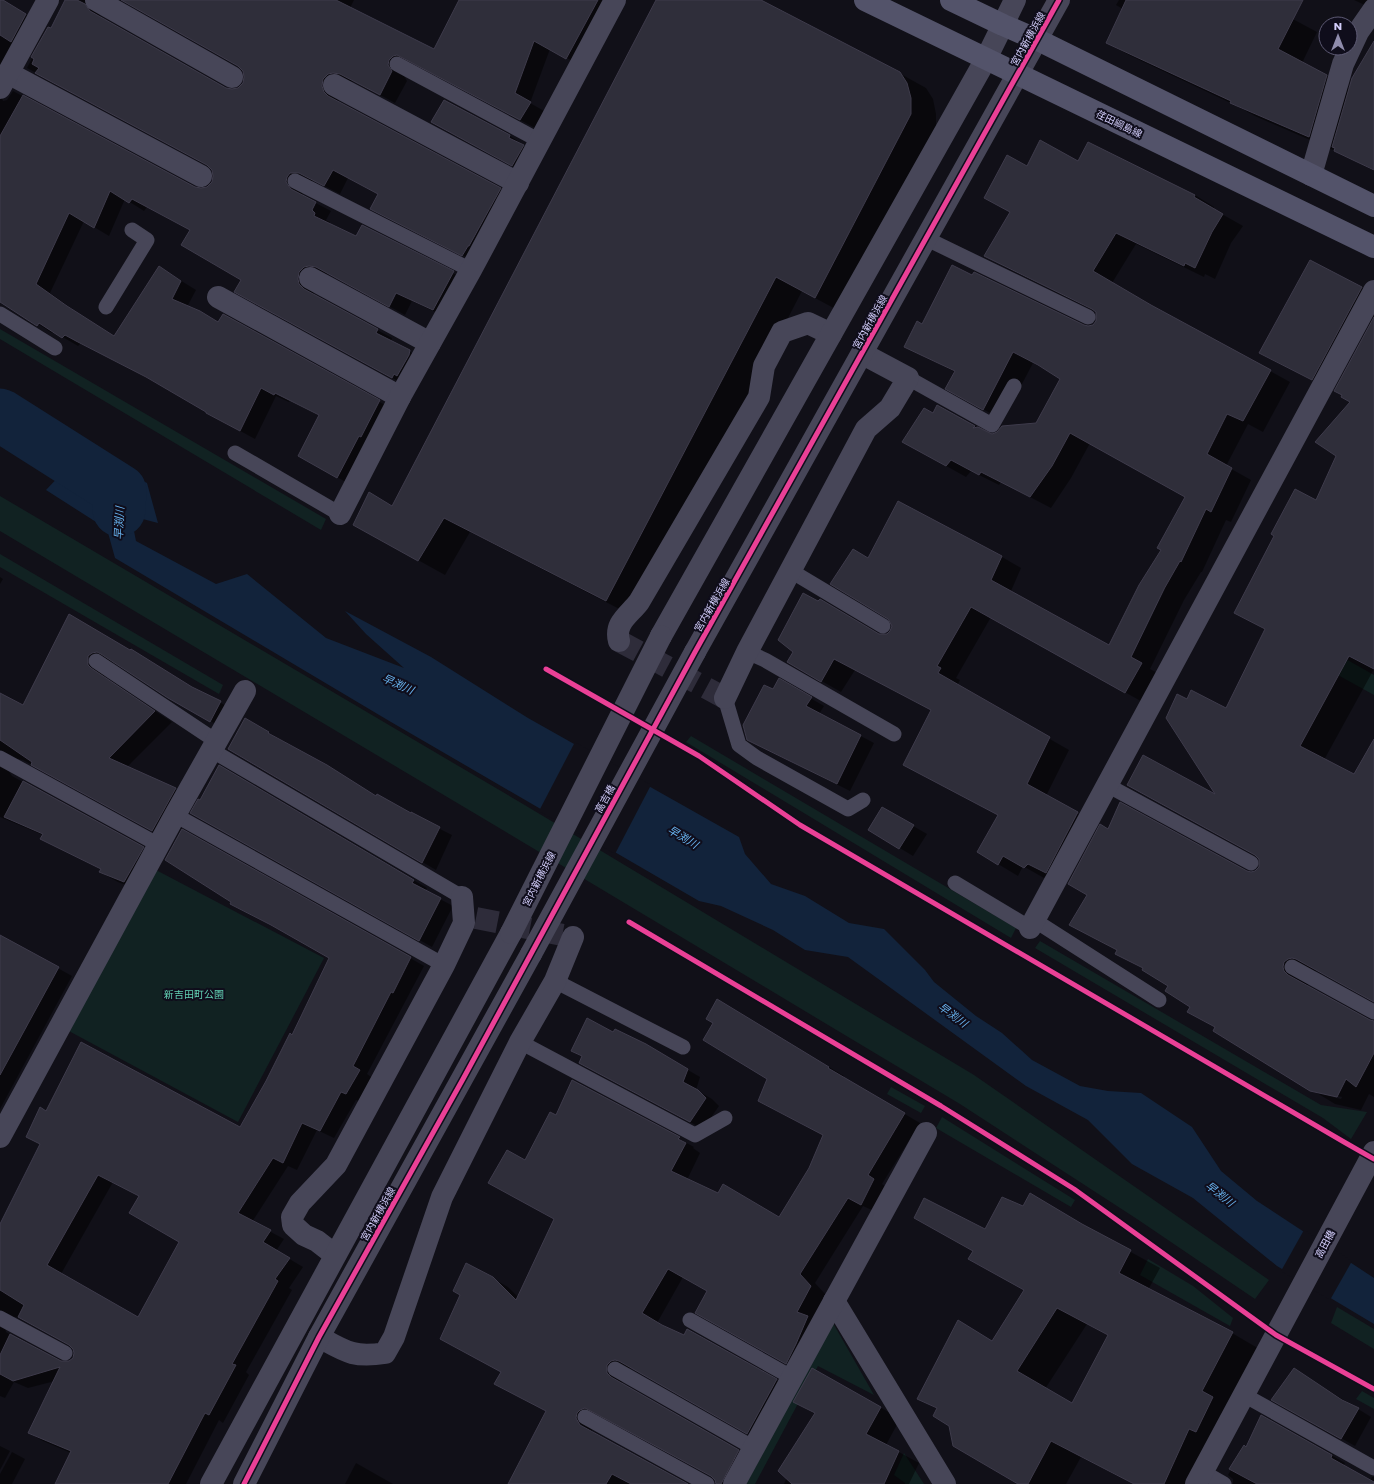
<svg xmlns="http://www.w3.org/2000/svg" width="1374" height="1484" font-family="Poppins,'Noto Sans JP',sans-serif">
<rect width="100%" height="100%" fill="#111018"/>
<g fill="#122">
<path d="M0,329L326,519L321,530L0,339Z"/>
<path d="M0,496L523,804L974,1075L1269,1280L1255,1299L1137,1219L960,1104L506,832L0,531Z"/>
<path d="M0,554L223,685L219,694L0,567Z"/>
<path d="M1280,622L1374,675V695L1271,638Z"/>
<path d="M691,736L1016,928L1011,938L686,742Z"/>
<path d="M156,870L324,958L238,1122L67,1030Z"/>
<path d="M1040,941L1321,1105L1367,1112L1351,1139L1323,1118L1035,948Z"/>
<path d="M891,1087L925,1106L921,1113L887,1094Z"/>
<path d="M942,1117L1075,1200L1071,1207L936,1128Z"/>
<path d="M1148,1259L1193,1286L1233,1318L1230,1326L1140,1275Z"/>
<path d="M1337,1307L1374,1329V1349L1331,1323Z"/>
<path d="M833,1323L874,1395L818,1366L755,1484H746Z"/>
<path d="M1362,1391L1374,1398V1409L1356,1399Z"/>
<path d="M904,1453L924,1484H905V1483L894,1475Z"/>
</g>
<path fill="#12233b" d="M83,451L147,483L158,523L131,516L136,541L216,584L247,574L326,638L404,668L366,634L345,611L431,657L528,718L739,837L745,854L771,884L805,896L849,923L884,929L925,970L934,982L976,1016L1002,1033L1032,1060L1080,1086L1108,1091L1141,1093L1192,1127L1221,1171L1257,1201L1374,1278V1324L1277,1266L1193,1198L1132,1164L1088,1120L1026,1086L848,957L805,950L773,930L721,906L699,901L391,722L115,558L107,529L46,490Z"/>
<g fill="#111018">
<path d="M575,742L651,785L615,854L539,811Z"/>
<path d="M1304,1230L1352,1261L1330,1300L1281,1271Z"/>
</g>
<g fill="#0007" fill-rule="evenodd">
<path d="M0,0L41,23L2,98L3,101L7,100L13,91L195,188L201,189L208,187L213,182L214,175L213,169L209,166L27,68L48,28L51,30L66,0H102L98,10L100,16L105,20L225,89L232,90L238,89L244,83L245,76L244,71L239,66L123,0H354L350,8L434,50L460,0H618L582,66L550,49L530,103L546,112L535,128L413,63L408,64L403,74L407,81L395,103L356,82L349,81L336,95L339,102L342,104L515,197L478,263L386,217L379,194L348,178L340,194L315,181H306L301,191L304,197L331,211L326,220L330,222L329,224L357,237L362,226L468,281L448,318L412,301L405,315L332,275L325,274L312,288L314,294L318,298L392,338L391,342L425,360L407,386L251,300L242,279L191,230L147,207L144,211L125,199L109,236L84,221L50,293L82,316L115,337L159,267L196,290L187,307L219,323L223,315L394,410L353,486L299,456L320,416L290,401L289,402L276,396L255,439L222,421L162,386L93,349L81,343L78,346L54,332L52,333L0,299Z"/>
<path d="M657,0H759L899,73L926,88L933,99L936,114V129L841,312L802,291L633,616L470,532L445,575L380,539L393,507Z"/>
<path d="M1119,0H1281L1276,10L1317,32L1302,63L1350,89L1374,43V171L1335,150L1336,148L1334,146L1333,150L1255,116L1235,105L1131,56L1107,43L1123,9L1116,5Z"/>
<path d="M1354,0H1373L1369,7Z"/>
<path d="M445,101L510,136L536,153L526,173L445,130Z"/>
<path d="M1079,162L1195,195L1214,207L1213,209L1243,226L1231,243L1215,279L1205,274L1204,277L1136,244L1112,283L1290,382L1263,432L1248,424L1226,466L1251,480L1231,522L1226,520L1202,572H1201L1184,600L1150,669L1161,675L1146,704L991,617L956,678L960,680L957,686L1069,750L1046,796L1097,825L1044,878L1023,866L1018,876L978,852L999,815L932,710L855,670L841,692L788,662L879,635H887L891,631L893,626L868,559L1002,557L1021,568L1011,591L1109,646L1162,549L1186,497L1090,443L1071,478L1051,508L1001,482L999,485L971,471L966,477L923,453L933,414L937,406L992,435L1037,424L1061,378L1033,363L1003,420L966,400L955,372L906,346L922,325L1088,327L1093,325L1097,321V312L1005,267L985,256L1011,212L1028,167ZM1164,589H1165L1129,662L1128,661Z"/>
<path d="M1359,286L1372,294L1325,386L1273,360Z"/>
<path d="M1374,326V669L1324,760L1355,776L1374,741V1002L1317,971L1311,973L1308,977V986L1369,1021L1374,1022V1097L1369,1094L1361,1110L1335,1104L1317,1093L1341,1099L1342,1097L1311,1090L1216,1027L1191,1007L1169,986L1144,969L1116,953L1118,951L1094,938L1088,895L1108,830L1251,873L1256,872L1260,867V858L1218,797L1187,700L1226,710L1265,630L1235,612L1316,502L1337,456L1351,402Z"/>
<path d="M0,577L3,579L0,584Z"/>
<path d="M69,615L131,652L132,650L200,692L238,712L228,731L168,697L114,662L109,663L105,676L108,680L172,722L127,767L175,789L193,799L170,840L23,760L18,759L13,760L8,768L10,773L12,776L160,858L142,891L118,882L100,872L102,869L42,838L43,835L0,817V694L24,706Z"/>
<path d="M779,680L824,706L819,714L874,743L850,791L759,745L773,691Z"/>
<path d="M246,719L376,797L452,835L436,870L229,749Z"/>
<path d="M219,767L427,888L425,891L453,906L432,947L205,820L201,801Z"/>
<path d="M882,808L927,834L913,856L870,830Z"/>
<path d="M231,904L410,958L424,966L367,1074L374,1079L361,1102L356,1100L334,1138L317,1130L297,1170L288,1166L252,1222L284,1239L276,1251L303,1267L289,1288L292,1290L246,1372L249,1375L223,1423L219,1420L186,1484H56L71,1453L43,1441L29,1433L55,1381L28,1388L14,1382L5,1398L0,1396V1226L41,1144L46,1112L240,1129L292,1036L330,958L286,933ZM113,1182L140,1196L181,1242L138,1318L61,1274ZM15,1317L20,1318L71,1346L75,1352L74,1358L66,1363L60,1362L9,1334L6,1332L5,1327L10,1318Z"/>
<path d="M0,936L72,976L0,1109Z"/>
<path d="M732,1009L844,1076L843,1078L920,1123L882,1184L889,1189L876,1212L863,1206L815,1283L826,1295L801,1371L697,1312L708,1291L683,1277L657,1323L684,1336L687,1330L792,1389L763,1442L636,1369L631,1368L626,1369L622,1374V1383L626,1387L753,1459L739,1484H717L713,1476L601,1416L596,1417L591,1426L592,1431L595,1434L686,1484H509L547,1411L502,1372L492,1278L508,1287L519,1298L555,1219L526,1161L556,1117L572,1081L694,1147L693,1148L700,1153L687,1180L719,1194L780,1218L810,1168L824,1135L769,1078Z"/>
<path d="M613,1034L645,1045L700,1077L696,1090L712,1099L719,1106L703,1129L593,1070L583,1057L572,1051Z"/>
<path d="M1023,1207L1085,1227L1160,1268L1148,1290L1232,1333L1261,1350L1200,1484H1133L1081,1457L1066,1484H1020L950,1425L938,1409L919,1398L993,1341L1025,1290L986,1230ZM1087,1324L1109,1336L1072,1404L1045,1389Z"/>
<path d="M1294,1369L1371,1417L1355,1446L1272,1399Z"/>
<path d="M794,1402L880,1407L900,1419L886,1445L919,1463L909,1484H784L815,1414Z"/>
<path d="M1262,1416L1345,1463L1343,1466L1370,1481L1372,1477H1374V1484H1233V1479L1228,1475L1244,1446L1247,1448Z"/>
<path d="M0,1446L10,1451L0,1470Z"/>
<path d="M12,1452L25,1459L12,1484H0V1474Z"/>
<path d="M356,1463L393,1484H345Z"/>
</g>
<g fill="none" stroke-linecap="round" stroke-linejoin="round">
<path stroke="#12233b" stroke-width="53" d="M0,415L120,491L119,510"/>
</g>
<g fill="#2f2e3a" stroke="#3e3b4b" fill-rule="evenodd">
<path d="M0,0H3L26,14L11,42L0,35Z"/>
<path d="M65,0H77L85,4L90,11L226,88L232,89L238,88L243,83L244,77L243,71L238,66L121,0H336L434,49L459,0H598L566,59L534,41L515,93L531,102L520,120L397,55L393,56L389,60L388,65L392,71L380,95L340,74L333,73L328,74L323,79L322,86L324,92L328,96L501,188L469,246H468L462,256L370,209L378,194L333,170L324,186L299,173H290L287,177L286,182L291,189L316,202L312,210L315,213L314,216L356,236L362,225L454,271L433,310L396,293L389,307L316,267L309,266L304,267L299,272L298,279L299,284L304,289L378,329L376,333L410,350L409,355L397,376L394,374L392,378L234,292L241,280L181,245L190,230L132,199L129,203L110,191L94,228L69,213L36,284L67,306L114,336L159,266L181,281L172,299L200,311L218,322L223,314L380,400L361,437L359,436L337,478L298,456L319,415L275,393L274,395L261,388L240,431L206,413V412L146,377L76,341L65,335L62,338L39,323L37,326L0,302V136L23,95L195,187L201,188L207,187L212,182L213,176L212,170L207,165L35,73L39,68L32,64L34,59L31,57L48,27L51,28Z"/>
<path d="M656,0H761L900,72L907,83L911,98V114L815,298L776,277L606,601L444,518L418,561L353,525L369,492L392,506Z"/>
<path d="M1126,0H1303L1278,49L1327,75L1309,137L1230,103L1231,101L1106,43Z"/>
<path d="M1374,41V170L1334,151L1335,148L1332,147L1352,78Z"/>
<path d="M444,100L510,135L509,138L524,145L512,166L431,122Z"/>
<path d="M1040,140L1078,161L1088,142L1195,195L1194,197L1223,214L1212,232L1195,268L1185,263L1184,266L1116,233L1093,271L1151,305L1271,370L1243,421L1227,414L1207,454L1232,468L1211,512L1206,509L1181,562L1180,561L1164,589L1131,657L1142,663L1125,693L971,607L937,666L941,668L938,673L1050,737L1027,784L1078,812L1046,873L1028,864L1024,868L1003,856L998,865L977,852L998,815L903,765L931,710L834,659L821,682L787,662L793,652L778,640L803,593L818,601L820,599L879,634H887L890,631L892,626L888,619L830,584L853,549L868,558L898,501L1002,556L991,580L1109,645L1139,585L1161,550L1157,548L1185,497L1070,433L1052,466L1030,497L981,472L979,475L951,460L946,466L902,442L924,408L933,413L937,405L975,426L973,428L978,427L992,434L997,432L1002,426L1036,423L1060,379L1038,365L1013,352L983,410L945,389L955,371L904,347L917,321L922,324L952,265L972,275L974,272L1084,325L1088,326L1093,325L1096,321V312L1092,309L984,256L1010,212L984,198L1007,155L1027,166Z"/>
<path d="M1310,260L1362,287L1312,380L1259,353Z"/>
<path d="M1374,317V669L1349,656L1300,746L1354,774L1374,739V1002L1296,959L1292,958L1288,959L1284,962L1283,967L1284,971L1288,975L1370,1020L1374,1021V1053L1356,1087L1346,1079L1337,1097L1310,1091L1213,1031L1215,1027L1187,1012L1190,1007L1165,991L1168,986L1142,970L1143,968L1115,954L1117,950L1069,925L1087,895L1068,884L1100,824L1108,829L1120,802L1247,871L1251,872L1255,871L1259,867V859L1255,855L1127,785L1143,755L1215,794L1166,718L1177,694L1187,699L1191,690L1226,708L1265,629L1234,613L1274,536L1271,534L1295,489L1316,500L1336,456L1315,442L1350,402L1341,397L1342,395L1334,391Z"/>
<path d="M69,614L130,650L131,649L192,687L221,701L210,722L168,698L101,654L97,652L92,653L88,656V665L91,668L155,711L109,758L176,788L152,831L31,765L32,762L0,740V693L23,705Z"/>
<path d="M779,678L812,697L806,706L861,735L837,784L747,740L743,725L764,685L773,689Z"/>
<path d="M245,718L269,732L268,733L327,765L376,796L377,794L411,813V812L440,827L422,863L228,749Z"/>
<path d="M219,765L414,880L412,883L441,898L419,941L190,813L198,799L200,800Z"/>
<path d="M23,781L144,847L124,882L99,872L101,869L40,839L43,834L4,817Z"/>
<path d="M882,807L914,825L899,849L868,830Z"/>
<path d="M182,829L411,957L393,993L391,992L353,1066L360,1070L346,1094L341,1092L320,1131L302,1123L283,1163L273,1158L238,1213L271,1230L263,1242L290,1258L275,1279L278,1281L232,1364L236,1365L209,1415L205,1413L168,1484H55L71,1451L28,1433L60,1367L13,1381L0,1374V1355L10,1334L61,1361H69L73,1358L74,1353L73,1349L69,1345L18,1317L24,1305L0,1290V1224L40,1144L26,1137L40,1107L46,1111L81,1042L240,1127L266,1081L290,1033L292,1035L329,958L271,925L230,904L231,902L165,860ZM98,1175L139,1196L129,1213L179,1242L138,1317L47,1265Z"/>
<path d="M0,935L59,967L0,1075Z"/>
<path d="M717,999L829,1067L828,1068L905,1113L868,1175L874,1179L861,1205L848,1198L800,1274L811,1286L797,1312L808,1316L796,1344L786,1364L695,1313L707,1291L668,1269L642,1313L662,1325L684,1335L687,1329L777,1379L747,1434L619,1361L615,1360L611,1361L607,1365V1373L611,1377L739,1450L721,1484H716L715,1480L711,1476L585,1408L580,1410L577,1413L576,1418L580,1425L688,1484H631L612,1474L606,1484H508L546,1411L494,1384L501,1372L440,1339L460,1295L453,1291L466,1263L493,1277L516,1300L554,1219L488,1183L507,1150L525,1160L550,1112L556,1115L572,1080L680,1137L678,1139L686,1143L671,1171L718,1193L723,1184L779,1217L809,1168L823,1135L758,1101L767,1079L703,1040L713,1023L706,1019Z"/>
<path d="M587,1018L613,1032L615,1029L646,1044L688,1069L683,1082L698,1090L706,1098L690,1122L579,1063L582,1056L571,1051Z"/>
<path d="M1030,1193L1082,1224L1131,1250L1119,1273L1233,1332L1202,1391L1213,1397L1196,1432L1189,1429L1164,1484H1134L1051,1441L1028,1484H1018L953,1446L949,1426L933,1416L937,1408L917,1399L958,1320L992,1341L1024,1290L968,1259L973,1251L914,1218L924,1198L985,1229L1002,1197L1023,1206ZM1057,1308L1108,1335L1072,1403L1017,1371Z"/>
<path d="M812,1368L881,1407L866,1434L899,1451L884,1484H792L778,1471L815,1413L793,1402Z"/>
<path d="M1294,1368L1342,1400L1359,1408L1341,1439L1271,1400Z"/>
<path d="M1261,1415L1332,1455L1331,1458L1374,1482V1484H1257L1229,1469L1244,1445L1246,1447Z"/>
</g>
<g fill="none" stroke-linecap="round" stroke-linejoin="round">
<g stroke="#2e2c3a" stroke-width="22" stroke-dasharray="22 11" stroke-linecap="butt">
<path d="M619,641L725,698"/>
<path d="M476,918L573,937"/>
</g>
<g stroke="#474658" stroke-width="15">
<path d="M397,64L540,141"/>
<path d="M295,181L471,270"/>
<path d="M927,239L1088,317"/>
<path d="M106,307L147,240L132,230"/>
<path d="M0,314L55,348"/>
<path d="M908,378L992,425L1014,386"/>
<path d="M235,453L340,514"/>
<path d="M791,571L883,626"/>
<path d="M747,652L765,660L894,734"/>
<path d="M96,661L216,741"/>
<path d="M725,698L739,745L757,758L848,809L863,800"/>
<path d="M211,750L462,897"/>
<path d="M0,758L159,845"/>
<path d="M1107,785L1251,863"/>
<path d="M175,815L444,965"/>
<path d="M955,883L1030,928"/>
<path d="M1034,920L1159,1000"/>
<path d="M1292,967L1374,1012"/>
<path d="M555,981L683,1047"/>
<path d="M520,1042L695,1135L725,1118"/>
<path d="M0,1318L65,1353"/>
<path d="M690,1320L793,1378"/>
<path d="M615,1369L754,1448"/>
<path d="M1244,1395L1374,1468"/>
<path d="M585,1417L707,1484"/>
<path d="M1203,1472L1224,1484"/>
</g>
<g stroke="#474658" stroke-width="22">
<path d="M96,0L232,77"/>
<path d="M8,73L201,176"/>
<path d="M334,85L518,183"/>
<path d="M0,88L48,0"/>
<path d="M1311,175L1343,64L1358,32L1374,9"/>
<path d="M310,278L430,343"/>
<path d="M218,297L400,397"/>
<path d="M340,514L400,397L471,270L615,0"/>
<path d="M619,641C614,623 629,615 639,602L759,397L764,366L782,332L808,323L831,334"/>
<path d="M725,698L747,652L866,429L890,408L908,378L863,354"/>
<path d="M1030,928L1374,291"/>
<path d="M0,1137L175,815L245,691"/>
<path d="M335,1255L317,1241L304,1235L293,1225L292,1217L300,1203L336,1165L444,965L464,923L462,897"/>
<path d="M834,1301L945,1484"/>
<path d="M319,1337C346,1352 354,1358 385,1353L394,1337L442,1197L520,1042L555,981L573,937"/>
<path d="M734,1484L926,1133"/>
<path d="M1196,1484L1374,1152"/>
</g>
<g stroke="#474658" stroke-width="22">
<path d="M661,636L986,59L1015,0"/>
<path d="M695,652L1059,0"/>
<path d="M211,1484L511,933"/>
<path d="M244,1484L319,1337L531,954"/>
</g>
<g stroke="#53536a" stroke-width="22">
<path d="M865,0L1374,247"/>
<path d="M951,0L1003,25L1038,40L1374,206"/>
</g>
<g stroke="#474658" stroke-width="22">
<path d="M511,933L661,636"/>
<path d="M531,954L695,652"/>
</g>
<g stroke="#0f0d1b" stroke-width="8">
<g id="cycleway">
<path d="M546,669L699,756L800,825L1344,1142L1374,1159"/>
<path d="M629,922L941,1106L1074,1189L1276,1335L1374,1389"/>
<path d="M244,1484L319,1337L463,1079L695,652L1059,0"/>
</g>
</g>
<use href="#cycleway" stroke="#ea4096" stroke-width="5"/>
</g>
<g text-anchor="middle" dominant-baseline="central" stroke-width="4" stroke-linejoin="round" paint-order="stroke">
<g font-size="10" fill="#d2cdfa" stroke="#0f0d1b">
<text transform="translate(1028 39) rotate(-61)">宮内新横浜線</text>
<text transform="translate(1119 124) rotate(26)">荏田綱島線</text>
<text transform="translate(870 322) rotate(-61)">宮内新横浜線</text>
<text transform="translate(712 605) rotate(-60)">宮内新横浜線</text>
<text transform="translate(605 799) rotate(-61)">高吉橋</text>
<text transform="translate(539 879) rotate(-63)">宮内新横浜線</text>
<text transform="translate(378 1214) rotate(-61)">宮内新横浜線</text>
<text transform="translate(1325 1244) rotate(-62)">高田橋</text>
</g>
<g font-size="10" fill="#62d0b3" stroke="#0f0d1b">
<text x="194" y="994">新吉田町公園</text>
</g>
<g font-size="11" font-style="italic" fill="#67b2ee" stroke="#0f0d1b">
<text transform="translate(119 523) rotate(-87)">早渕川</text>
<text transform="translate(398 684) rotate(24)">早渕川</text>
<text transform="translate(683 837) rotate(31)">早渕川</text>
<text transform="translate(953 1015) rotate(36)">早渕川</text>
<text transform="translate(1220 1194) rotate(38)">早渕川</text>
</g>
</g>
<g transform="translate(1338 36)"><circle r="19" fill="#0f0d1b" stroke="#5d5a74"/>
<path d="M0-3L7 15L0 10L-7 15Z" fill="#8e8bab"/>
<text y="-6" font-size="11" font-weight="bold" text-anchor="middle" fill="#d2cdfa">N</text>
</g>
</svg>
